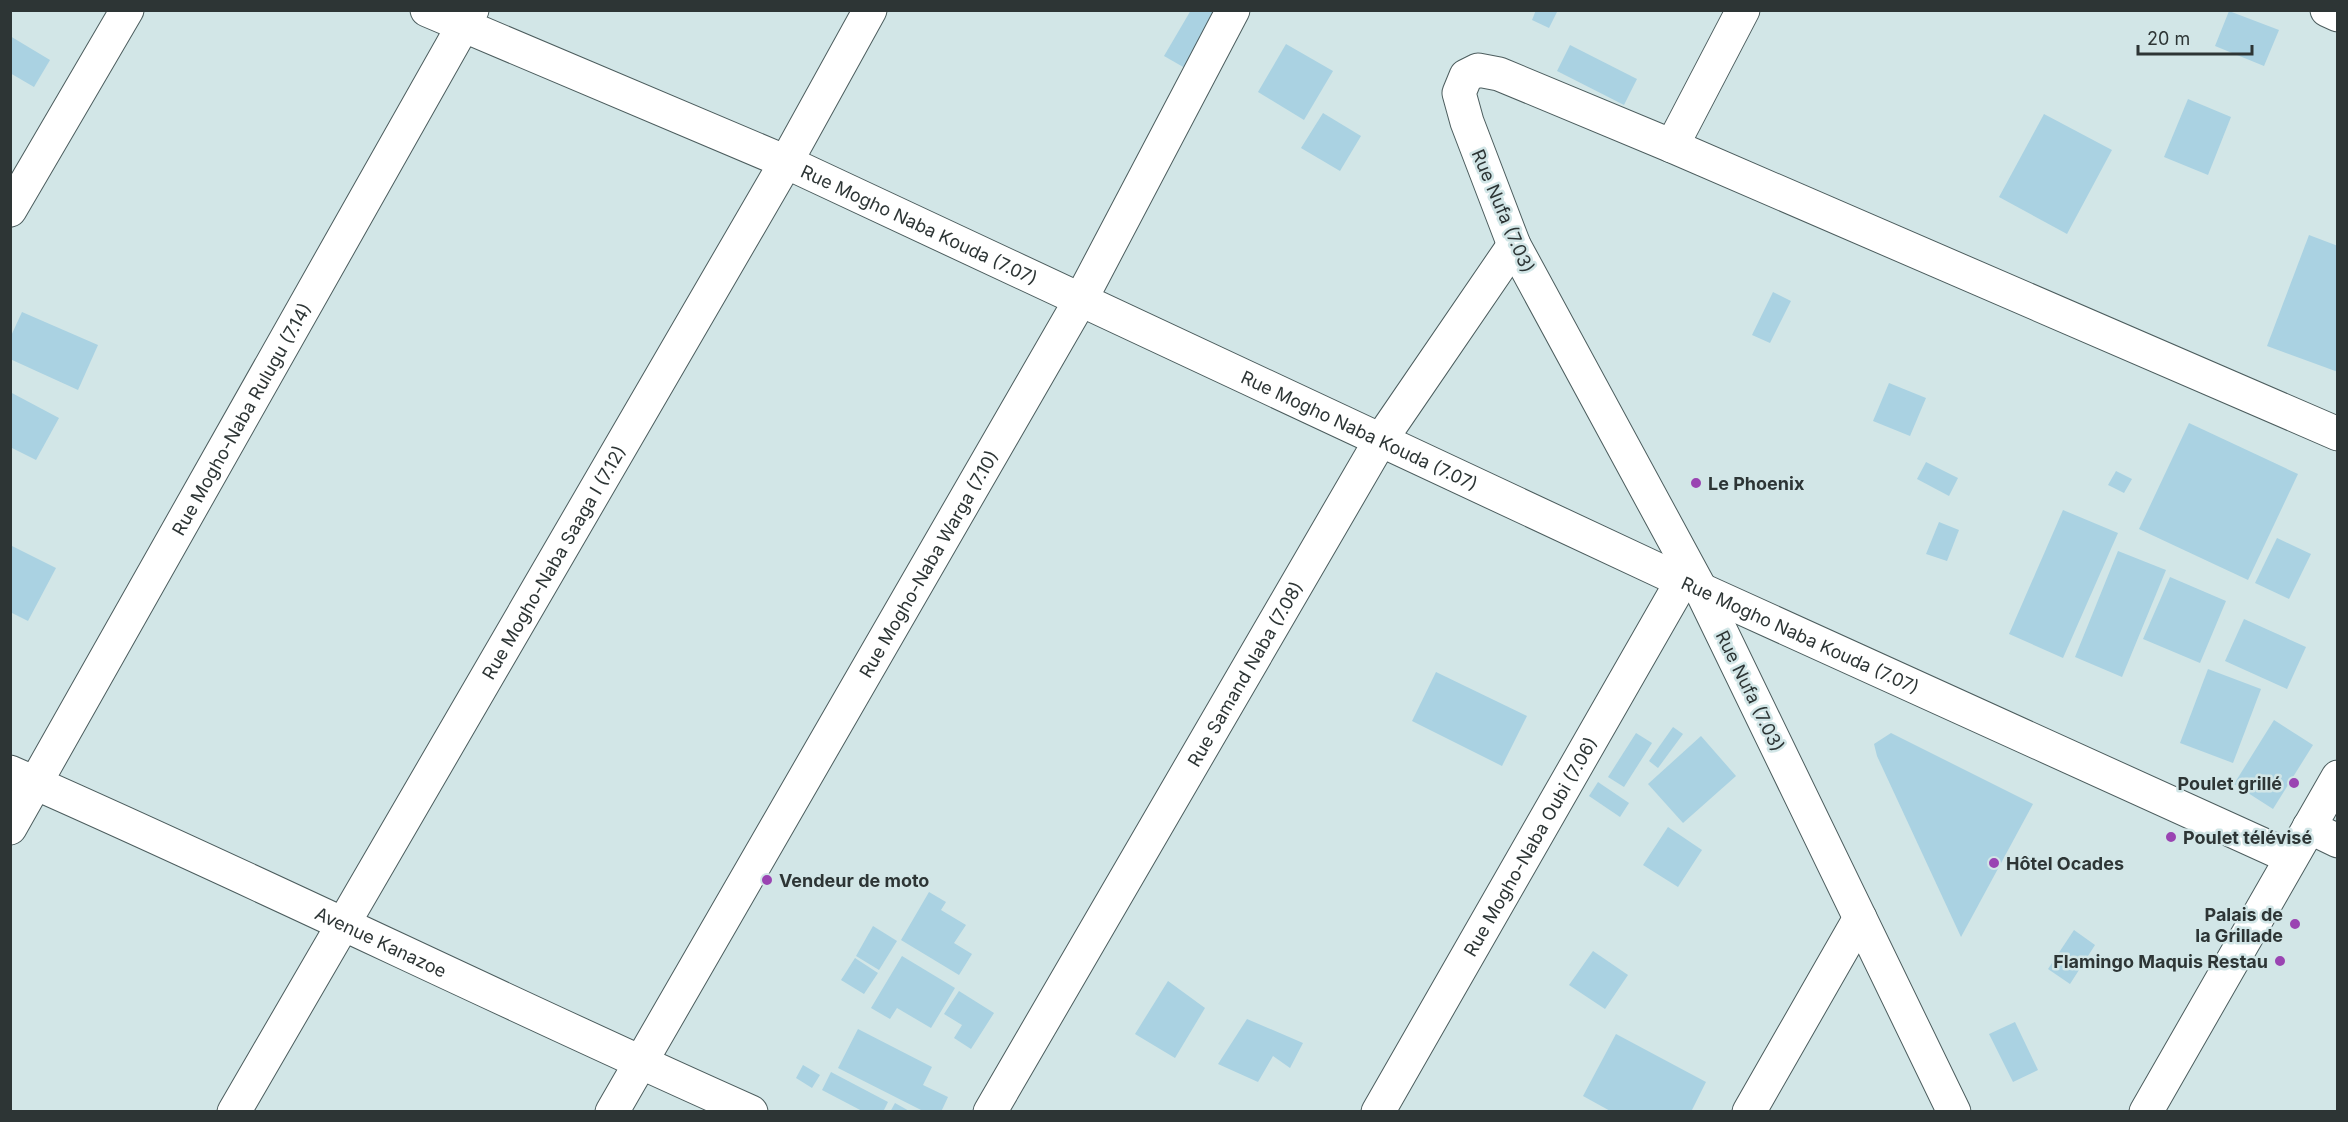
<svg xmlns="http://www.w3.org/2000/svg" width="2348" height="1122" font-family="Inter,sans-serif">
<rect width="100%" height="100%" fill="#d2e6e7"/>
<g fill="#aad2e2">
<path d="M1191,10H1218L1185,68L1164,56Z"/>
<path d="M1536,10H1558L1549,28L1532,20Z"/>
<path d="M2229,11L2279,30L2264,66L2215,46Z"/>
<path d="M10,36L50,60L34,87L10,73Z"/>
<path d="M1286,44L1333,71L1304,120L1258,92Z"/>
<path d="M1570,45L1637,79L1624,105L1557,71Z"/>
<path d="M2188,99L2231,117L2208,175L2164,157Z"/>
<path d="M1323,113L1361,136L1340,171L1301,148Z"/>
<path d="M2044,114L2112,150L2067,234L1999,197Z"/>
<path d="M2309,235L2338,246V372L2267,346Z"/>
<path d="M1773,292L1791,301L1770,343L1752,335Z"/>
<path d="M22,312L98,345L78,390L10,359V338Z"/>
<path d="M1889,383L1926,398L1910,436L1873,421Z"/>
<path d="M10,392L59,418L36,460L10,447Z"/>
<path d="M2189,423L2298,474L2248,580L2139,529Z"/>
<path d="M1926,462L1958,478L1949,496L1917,479Z"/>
<path d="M2116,471L2132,479L2124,493L2108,485Z"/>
<path d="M2063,510L2118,533L2063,658L2009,634Z"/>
<path d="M1939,522L1959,530L1947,561L1926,554Z"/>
<path d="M2277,538L2311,554L2289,599L2255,583Z"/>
<path d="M12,546L56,568L28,621L10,612V549Z"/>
<path d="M2118,551L2166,570L2122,677L2075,657Z"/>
<path d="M2170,577L2226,601L2200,663L2143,639Z"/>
<path d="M2244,619L2306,647L2287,689L2225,661Z"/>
<path d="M2208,669L2261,689L2233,763L2180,743Z"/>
<path d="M1436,672L1527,716L1502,766L1412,721Z"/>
<path d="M2274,720L2313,745L2273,809L2234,784Z"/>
<path d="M1673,727L1683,734L1658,768L1649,761Z"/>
<path d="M1636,733L1652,743L1624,787L1608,777Z"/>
<path d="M1891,733L2033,804L1961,937L1877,756L1874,744Z"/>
<path d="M1701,736L1736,776L1683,823L1648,784Z"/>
<path d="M1598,782L1629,803L1620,817L1589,796Z"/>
<path d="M1668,827L1702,850L1678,887L1643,865Z"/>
<path d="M929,892L946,902L941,910L966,925L954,943L972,954L959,975L901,940Z"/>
<path d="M873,926L897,941L879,970L856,956Z"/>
<path d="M2074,930L2095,945L2070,984L2048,969Z"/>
<path d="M1593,951L1628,975L1605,1009L1569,985Z"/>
<path d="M902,956L955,988L931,1028L897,1008L890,1019L871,1008Z"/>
<path d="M855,958L878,973L864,994L841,980Z"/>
<path d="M1168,981L1205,1008L1175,1058L1135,1034Z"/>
<path d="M959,991L994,1013L971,1049L954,1038L962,1025L944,1014Z"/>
<path d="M1247,1019L1303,1043L1290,1068L1273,1056L1258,1082L1218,1064Z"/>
<path d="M2015,1022L2038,1070L2013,1082L1989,1034Z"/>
<path d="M858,1029L932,1067L923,1085L948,1097L941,1112H925L838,1068Z"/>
<path d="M1616,1034L1706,1082L1691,1112H1612L1583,1096Z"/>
<path d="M803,1065L820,1075L812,1088L796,1078Z"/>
<path d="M831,1072L888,1102L883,1112H864L822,1090Z"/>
<path d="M895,1103L911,1112H890Z"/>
</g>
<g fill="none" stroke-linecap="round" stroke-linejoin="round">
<g stroke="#4c5d5e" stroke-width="35">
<g id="street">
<path id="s1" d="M427,10L786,162L1682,581L2290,857"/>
<path d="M2327,10L2338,15"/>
<path d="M1672,146L1743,10"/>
<path d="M10,210L127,10"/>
<path d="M2309,827L2338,841"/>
<path id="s2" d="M10,828L472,10"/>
<path id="s3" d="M234,1112L786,162L870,10"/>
<path id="s4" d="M612,1112L1081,299L1233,10"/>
<path id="s5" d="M990,1112L1380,441L1514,245"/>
<path id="s6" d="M1378,1112L1682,581"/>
<path d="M1749,1112L1860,918"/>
<path d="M1954,1112L1700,588L1514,245L1467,122L1459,93L1466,76L1478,70L1499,74L1672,146L2338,434"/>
</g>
</g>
<g stroke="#4c5d5e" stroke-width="35">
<g id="secondary">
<path id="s7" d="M10,772C259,881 503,1002 751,1112"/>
<path d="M2146,1112L2338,777"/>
</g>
</g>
<use href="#street" stroke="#fff" stroke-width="33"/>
<use href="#secondary" stroke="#fff" stroke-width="33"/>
</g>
<g fill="#9a44b2" stroke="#d2e6e7" stroke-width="2">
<circle cx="1696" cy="483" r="6"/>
<circle cx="2294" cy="783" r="6"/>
<circle cx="2171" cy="837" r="6"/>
<circle cx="1994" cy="863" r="6"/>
<circle cx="767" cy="880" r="6"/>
<circle cx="2295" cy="924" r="6"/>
<circle cx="2280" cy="961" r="6"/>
</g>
<g text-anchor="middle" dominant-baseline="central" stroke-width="5" stroke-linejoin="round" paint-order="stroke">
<g font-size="18" fill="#2d3535" stroke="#d2e6e7">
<text transform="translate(1503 211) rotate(67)">Rue Nufa (7.03)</text>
<text stroke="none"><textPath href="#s1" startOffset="537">Rue Mogho Naba Kouda (7.07)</textPath></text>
<text stroke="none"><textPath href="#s2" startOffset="470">Rue Mogho-Naba Rulugu (7.14)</textPath></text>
<text stroke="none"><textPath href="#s1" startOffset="1023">Rue Mogho Naba Kouda (7.07)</textPath></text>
<text stroke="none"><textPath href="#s3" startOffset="636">Rue Mogho-Naba Saaga I (7.12)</textPath></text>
<text stroke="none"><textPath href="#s4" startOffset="633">Rue Mogho-Naba Warga (7.10)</textPath></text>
<text stroke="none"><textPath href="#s1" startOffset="1509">Rue Mogho Naba Kouda (7.07)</textPath></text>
<text stroke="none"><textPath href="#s5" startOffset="507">Rue Samand Naba (7.08)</textPath></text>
<text transform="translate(1750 691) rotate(64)">Rue Nufa (7.03)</text>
<text stroke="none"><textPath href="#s6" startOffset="306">Rue Mogho-Naba Oubi (7.06)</textPath></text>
<text stroke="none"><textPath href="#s7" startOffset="408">Avenue Kanazoe</textPath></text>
</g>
<g font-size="18" font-weight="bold" fill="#2d3535" stroke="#d2e6e7" text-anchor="start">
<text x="1708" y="483">Le Phoenix</text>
<text x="2282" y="783" text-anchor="end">Poulet grillé</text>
<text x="2183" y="837">Poulet télévisé</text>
<text x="2006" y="863">Hôtel Ocades</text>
<text x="779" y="880">Vendeur de moto</text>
<text x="2283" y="914" text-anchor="end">Palais de<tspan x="2283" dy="21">la Grillade</tspan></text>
<text x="2268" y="961" text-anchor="end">Flamingo Maquis Restau</text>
</g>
</g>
<rect width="2348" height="1122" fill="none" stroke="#2d3535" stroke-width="24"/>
<path d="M2138 45v9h114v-9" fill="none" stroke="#2d3535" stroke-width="3"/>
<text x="2147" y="45" font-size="18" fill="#2d3535" stroke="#d2e6e7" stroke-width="4.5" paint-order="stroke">20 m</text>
</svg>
